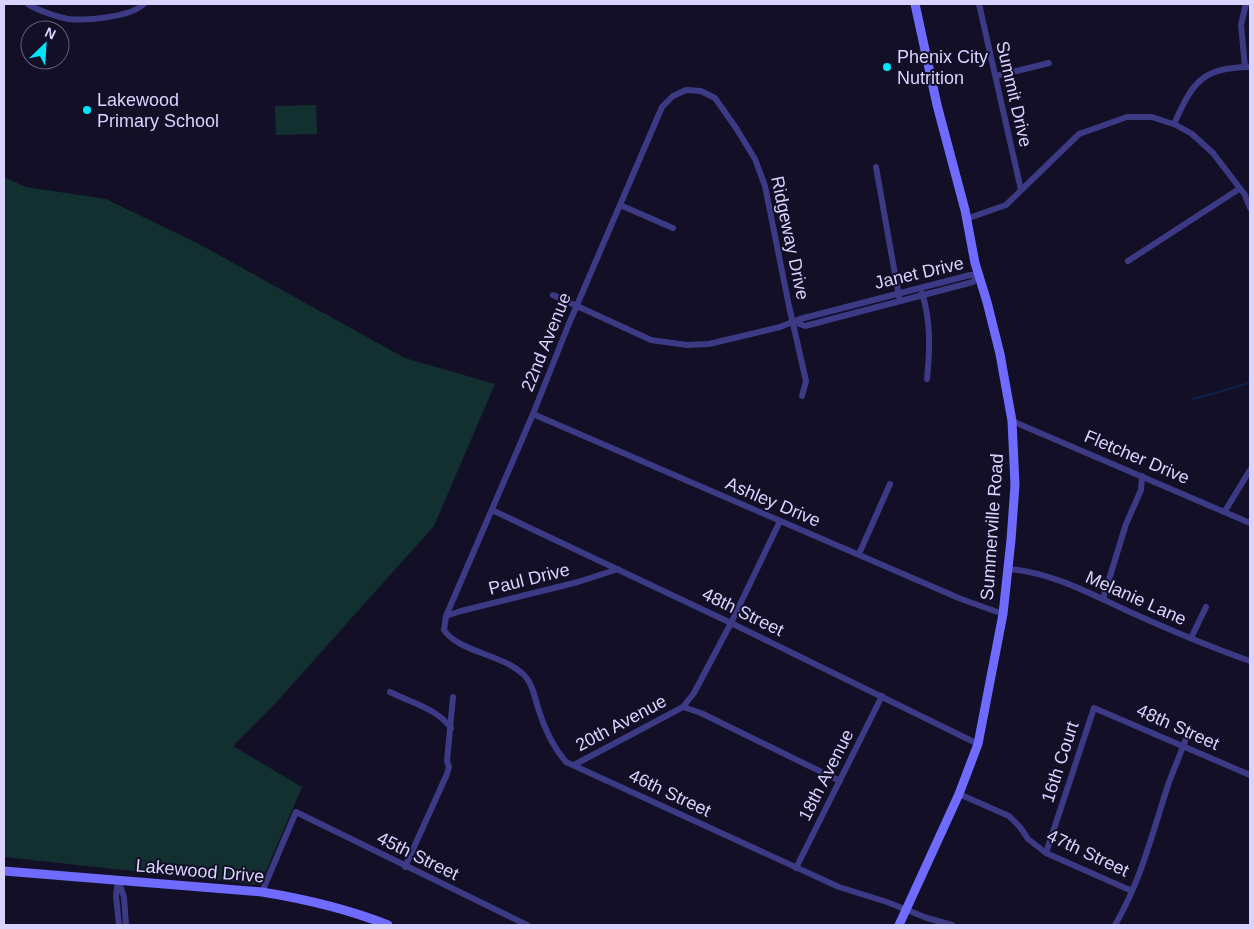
<svg xmlns="http://www.w3.org/2000/svg" width="1254" height="929" font-family="Helvetica,sans-serif">
<rect width="100%" height="100%" fill="#130f26"/>
<g fill="#12302f">
<path d="M316,105L317,134L276,135L275,106Z"/>
<path d="M4,177L26,187L106,199L197,243L405,358L495,384L434,526L273,706L233,746L302,787L260,885L4,857Z"/>
</g>
<g fill="none" stroke-linecap="round" stroke-linejoin="round">
<path stroke="#0c2248" stroke-width="2" d="M1193,399L1250,383"/>
<g stroke="#3d3a85" stroke-width="6">
<path d="M28,4C36,10 58,17 68,19C86,21 131,17 144,4"/>
<path d="M979,4L1021,190"/>
<path d="M1245,67L1241,25L1246,4"/>
<path d="M996,76L1049,63"/>
<path d="M1174,124C1193,82 1201,68 1250,67"/>
<path d="M876,167L899,297"/>
<path d="M620,205L673,228"/>
<path d="M966,219L1006,205L1079,134L1127,117H1152L1176,125L1192,134L1213,153L1245,195L1250,208"/>
<path d="M1128,261L1239,189"/>
<path d="M922,293C931,321 930,350 927,379"/>
<path d="M553,295L651,340L687,345L709,344L780,327L800,319L970,275H979"/>
<path d="M792,321L805,326L973,282L979,275"/>
<path d="M802,396L806,381L789,306L765,186L755,159L736,128L715,98L701,91L686,90L673,96L662,107L568,326L533,414L446,616L444,630C458,652 503,654 524,675C533,684 535,699 539,711C545,730 553,747 566,762L839,887L887,902L927,918L952,925"/>
<path d="M533,414L961,599L1003,614"/>
<path d="M1012,421L1250,523"/>
<path d="M492,510L731,623L978,744"/>
<path d="M1225,511L1250,470"/>
<path d="M859,554L890,484"/>
<path d="M1008,569C1051,572 1091,594 1130,612C1170,630 1210,647 1250,661"/>
<path d="M1103,599L1126,524L1141,490L1142,476"/>
<path d="M446,616L461,611L578,582L618,569"/>
<path d="M1191,638L1206,607"/>
<path d="M390,692C412,703 436,708 451,728"/>
<path d="M683,707L701,713L840,781"/>
<path d="M574,765L683,707L694,693L731,623L780,521"/>
<path d="M959,794L1009,816L1020,827L1028,839L1046,853L1132,891"/>
<path d="M1046,853L1094,708L1250,775"/>
<path d="M405,867L447,774L449,767L447,761L453,697"/>
<path d="M796,868L882,696"/>
<path d="M118,880L124,897L126,925"/>
<path d="M118,881L116,896L119,925"/>
<path d="M262,892L296,812L527,925"/>
<path d="M1115,925C1141,881 1153,831 1169,782C1175,767 1181,752 1187,736"/>
</g>
<g stroke="#6f6bff" stroke-width="9">
<path d="M4,871L262,892C305,899 348,909 388,925"/>
<path d="M899,925L959,794L978,744L1003,614L1011,540L1015,485L1012,421L1000,354L987,302L975,263L965,210L937,105L915,4"/>
</g>
</g>
<g fill="#00e5ff" stroke="#130f26" stroke-width="2">
<circle cx="887" cy="67" r="5"/>
<circle cx="87" cy="110" r="5"/>
</g>
<g text-anchor="middle" dominant-baseline="central" stroke-width="4" stroke-linejoin="round" paint-order="stroke">
<g font-size="18" fill="#d9d4ff" stroke="#130f26" text-anchor="start">
<text x="897" y="57">Phenix City<tspan x="897" dy="21">Nutrition</tspan></text>
<text x="97" y="100">Lakewood<tspan x="97" dy="21">Primary School</tspan></text>
</g>
<g font-size="18" fill="#d9d4ff" stroke="#130f26">
<text transform="translate(1014 94) rotate(77)">Summit Drive</text>
<text transform="translate(790 238) rotate(78)">Ridgeway Drive</text>
<text transform="translate(919 273) rotate(-13)">Janet Drive</text>
<text transform="translate(546 342) rotate(-68)">22nd Avenue</text>
<text transform="translate(1137 457) rotate(23)">Fletcher Drive</text>
<text transform="translate(773 502) rotate(23)">Ashley Drive</text>
<text transform="translate(992 527) rotate(-86)">Summerville Road</text>
<text transform="translate(529 579) rotate(-14)">Paul Drive</text>
<text transform="translate(1136 598) rotate(24)">Melanie Lane</text>
<text transform="translate(743 612) rotate(26)">48th Street</text>
<text transform="translate(621 723) rotate(-28)">20th Avenue</text>
<text transform="translate(1178 727) rotate(24)">48th Street</text>
<text transform="translate(1060 762) rotate(-72)">16th Court</text>
<text transform="translate(826 775) rotate(-63)">18th Avenue</text>
<text transform="translate(670 793) rotate(25)">46th Street</text>
<text transform="translate(1088 853) rotate(25)">47th Street</text>
<text transform="translate(418 856) rotate(26)">45th Street</text>
<text transform="translate(200 871) rotate(5)">Lakewood Drive</text>
</g>
</g>
<rect width="1254" height="929" fill="none" stroke="#d9d4ff" stroke-width="10"/>
<g transform="translate(45 45) rotate(25)"><circle r="24" fill="#130f26" stroke="#625e7d"/>
<path d="M0-4L9 19L0 12L-9 19Z" fill="#00e5ff"/>
<text y="-8" font-size="14" font-weight="bold" text-anchor="middle" fill="#d9d4ff">N</text>
</g>
</svg>
